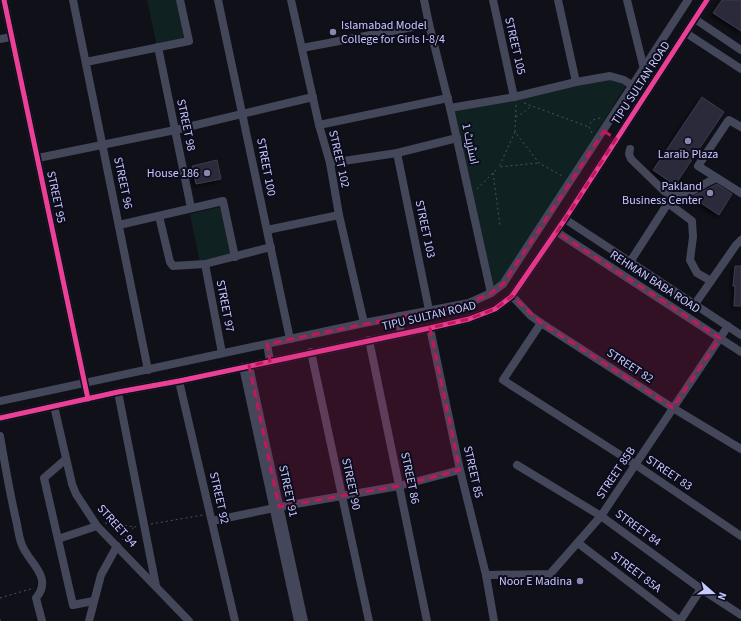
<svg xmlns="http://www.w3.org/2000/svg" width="741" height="621" font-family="'Source Sans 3',Cairo,sans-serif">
<defs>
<filter id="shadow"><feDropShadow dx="-2.5" dy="2.5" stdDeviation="2" flood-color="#0009"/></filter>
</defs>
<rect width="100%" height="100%" fill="#101018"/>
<g fill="#0f2221">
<path d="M147,0H179L187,39L157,46Z"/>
<path d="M612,79L627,84L502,281L493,289L453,111Z"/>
<path d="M224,206L235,260L201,268L190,214Z"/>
</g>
<g fill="#2c2c3b" stroke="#3a3a4d" filter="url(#shadow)">
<path d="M722,0H741V31L713,13Z"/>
<path d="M702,97L724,112L675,185L653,170Z"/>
<path d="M217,160L221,179L196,184L192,166Z"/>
<path d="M717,184L732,194L719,215L692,197Z"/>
<path d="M735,266H741V306H734L735,286H733Z"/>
</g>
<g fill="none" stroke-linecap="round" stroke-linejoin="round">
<g stroke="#45555e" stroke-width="1" stroke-dasharray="2 3" stroke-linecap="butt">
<path d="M524,103L589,127"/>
<path d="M516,105L515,132L539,163L564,177"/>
<path d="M516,117L523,113L531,106"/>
<path d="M515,132L499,167L538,163"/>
<path d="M592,133L589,127C590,120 596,118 603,118"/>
<path d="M493,173L500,225"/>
<path d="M477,189L498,168"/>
<path d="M105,523L136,527"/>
<path d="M151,524L203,515"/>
<path d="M122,540L134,527"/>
<path d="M0,598L34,588"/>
<path d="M0,619V621"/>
</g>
<g stroke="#444659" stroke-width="8">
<path d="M4,0L88,399"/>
<path d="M73,0L148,370"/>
<path d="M218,0L290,339"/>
<path d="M291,0L319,125L330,163L339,215L364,323"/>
<path d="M424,0L429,24L450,108L491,293"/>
<path d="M493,0L514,97"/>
<path d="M558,0L576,82"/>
<path d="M627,0L644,69"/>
<path d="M695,19L741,50"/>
<path d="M686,33L741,69"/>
<path d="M0,39L11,37"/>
<path d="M158,47L191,208"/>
<path d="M302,48L429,24"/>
<path d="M86,62L189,41L180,0"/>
<path d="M450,108L514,97L576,82L610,76L624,80L633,86"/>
<path d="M319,125L448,98"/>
<path d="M741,127L729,120L728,121L698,166L741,193"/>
<path d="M630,149L629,154L631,159L664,191C684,205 698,184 717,178"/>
<path d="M397,153L429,310"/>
<path d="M38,158L175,130L313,97"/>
<path d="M330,163L397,153L457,138"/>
<path d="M668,203L692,221L693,237L690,260L697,273L711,281"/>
<path d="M159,216L170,262L173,266L205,264L271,247"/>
<path d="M565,219L741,335"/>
<path d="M119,225L223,201L235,257"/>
<path d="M267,230L339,215"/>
<path d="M557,232L741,352"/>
<path d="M630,262L670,200"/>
<path d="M205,264L222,353"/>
<path d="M512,296L531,316L541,323L673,408L741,449"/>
<path d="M695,304L736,245L741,240"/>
<path d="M399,316L401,334"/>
<path d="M541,323L503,380L636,465L741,536"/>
<path d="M430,328L460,470L486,575L494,621"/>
<path d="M369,340L427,621"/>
<path d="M267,344L270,361"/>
<path d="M311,352L369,621"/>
<path d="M249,366L304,621"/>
<path d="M243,367L298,621"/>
<path d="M179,381L235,621"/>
<path d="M118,392L156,586"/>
<path d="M0,401L364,323L469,303L491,293L503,284L688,0"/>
<path d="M54,406L72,484L76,494L97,526L189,621"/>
<path d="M0,418L118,392L179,381L430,328L469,319L495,309L512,296L565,219L707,0"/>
<path d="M0,436C5,465 10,495 17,524C18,530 19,538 22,545C28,562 54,577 36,598L42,621"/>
<path d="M66,459L44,478L73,605L93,601"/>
<path d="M517,465L601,516L701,589L741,615"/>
<path d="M212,521L279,507L399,486L460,470"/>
<path d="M58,539L97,526"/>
<path d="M578,543L680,621"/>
<path d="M486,575L550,574L601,516L728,326"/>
<path d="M89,621L101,575L117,546"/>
<path d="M680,621L701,589"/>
</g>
<g stroke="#0c0c1c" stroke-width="8">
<g id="cycleway">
<path d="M4,0L88,399"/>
<path d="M0,418L118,392L179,381L430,328L469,319L495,309L512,296L565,219L707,0"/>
</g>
</g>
<use href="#cycleway" stroke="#ea4096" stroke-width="5"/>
</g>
<path fill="#c2185b" fill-opacity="0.2" stroke="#c2185b" stroke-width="3" stroke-dasharray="8 5" stroke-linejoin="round" d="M604,131L616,139L557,232L720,338L673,408L541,323L512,296L495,309L469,319L430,328L460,470L399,486L279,507L249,366L270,361L267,344L469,303L491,293L503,284Z"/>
<g fill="#8888ae" stroke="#0c0c1c" stroke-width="1.5">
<circle cx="333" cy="32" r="4"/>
<circle cx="688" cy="141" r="4"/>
<circle cx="207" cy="173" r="4"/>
<circle cx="710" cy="193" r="4"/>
<circle cx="580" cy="581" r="4"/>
</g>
<g text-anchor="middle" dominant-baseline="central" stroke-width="4" stroke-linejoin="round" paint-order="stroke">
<g font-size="12" fill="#c8c9fe" stroke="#0c0c1c" text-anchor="end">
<text x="341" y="25" text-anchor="start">Islamabad Model<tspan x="341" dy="14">College for Girls I-8/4</tspan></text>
<text x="688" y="154" text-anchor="middle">Laraib Plaza</text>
<text x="199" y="173">House 186</text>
<text x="702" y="186">Pakland<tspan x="702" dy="14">Business Center</tspan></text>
<text x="572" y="581">Noor E Madina</text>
</g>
<g font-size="12" fill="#c8c9fe" stroke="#0c0c1c">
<text transform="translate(515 46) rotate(77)">STREET 105</text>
<text transform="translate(641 83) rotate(-57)">TIPU SULTAN ROAD</text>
<text transform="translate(186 125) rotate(78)">STREET 98</text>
<text transform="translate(470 144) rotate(78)">اسٹریٹ 1</text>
<text transform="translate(339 159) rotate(77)">STREET 102</text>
<text transform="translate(266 167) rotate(79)">STREET 100</text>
<text transform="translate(123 183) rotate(78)">STREET 96</text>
<text transform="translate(56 197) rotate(78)">STREET 95</text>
<text transform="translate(425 229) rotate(78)">STREET 103</text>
<text transform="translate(655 282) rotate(33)">REHMAN BABA ROAD</text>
<text transform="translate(225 306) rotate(79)">STREET 97</text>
<text transform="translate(429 316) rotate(-13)">TIPU SULTAN ROAD</text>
<text transform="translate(630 366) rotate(33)">STREET 82</text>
<text transform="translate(473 472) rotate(77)">STREET 85</text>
<text transform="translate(616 473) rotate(-56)">STREET 85B</text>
<text transform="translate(669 473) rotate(34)">STREET 83</text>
<text transform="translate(410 478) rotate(78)">STREET 86</text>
<text transform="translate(351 484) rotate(78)">STREET 90</text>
<text transform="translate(288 491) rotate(78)">STREET 91</text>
<text transform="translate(219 498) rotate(77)">STREET 92</text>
<text transform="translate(117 526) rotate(48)">STREET 94</text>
<text transform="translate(638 528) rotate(36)">STREET 84</text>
<text transform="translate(636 572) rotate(37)">STREET 85A</text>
</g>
</g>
<g transform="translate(713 593) rotate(110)" stroke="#0c0c1c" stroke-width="3" paint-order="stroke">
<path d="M0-3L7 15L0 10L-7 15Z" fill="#c8c9fe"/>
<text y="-6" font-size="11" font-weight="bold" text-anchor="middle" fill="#c8c9fe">N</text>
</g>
</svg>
